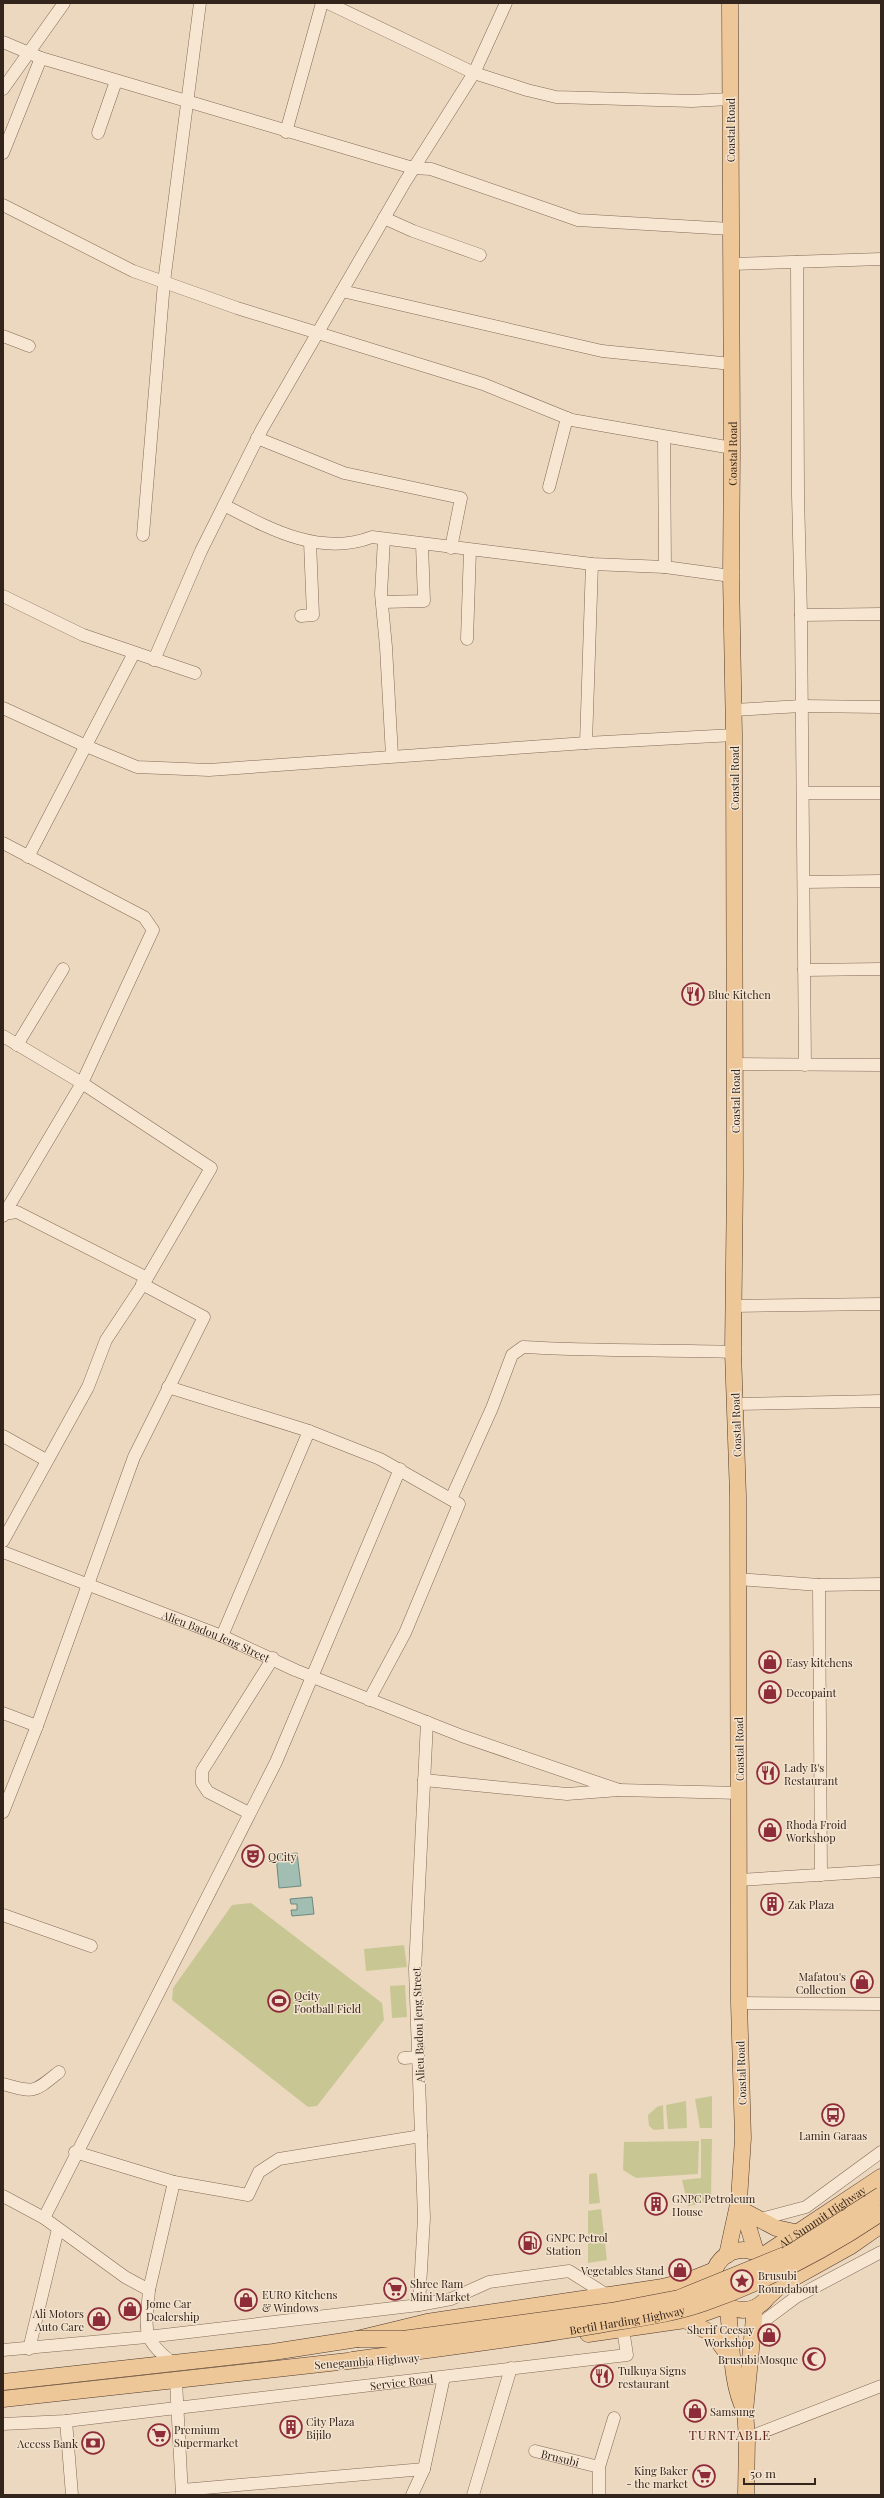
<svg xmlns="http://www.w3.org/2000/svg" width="884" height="2498" font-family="'Playfair Display',serif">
<rect width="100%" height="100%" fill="#ebd8bf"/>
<g fill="#c8c794">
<path d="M251,1903L382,2003L384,2020L317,2106L308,2107L172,2000L173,1988L232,1905Z"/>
<path d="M404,1945L407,1967L366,1971L364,1949Z"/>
<path d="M405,1985L407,2017L392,2018L390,1986Z"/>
<path d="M712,2096V2128H700L695,2099Z"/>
<path d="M686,2101L687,2128L668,2129L666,2105Z"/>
<path d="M663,2105L664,2129L654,2130L649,2126L648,2115L657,2107Z"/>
<path d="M701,2139H712L711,2196L707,2197V2202L688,2206L682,2180L701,2178Z"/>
<path d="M699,2141L698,2174L636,2178L623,2170L624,2142Z"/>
<path d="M595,2173L597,2174L600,2203L589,2204V2174Z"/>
<path d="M601,2209L607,2260L588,2263V2211Z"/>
</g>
<g fill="#a2bdb1" stroke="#6a8a7e">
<path d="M297,1853L301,1886L279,1888L276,1855Z"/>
<path d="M312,1897L314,1914L292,1916L291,1910H297V1904H291L290,1899Z"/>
</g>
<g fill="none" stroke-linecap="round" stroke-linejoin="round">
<g stroke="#836958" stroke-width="13">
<g id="minor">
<path d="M328,3L474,73L527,90L556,97L692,101L730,99"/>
<path d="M3,42L41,58L413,168L431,169L578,220L731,229"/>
<path d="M3,89L64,3"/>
<path d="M286,132L322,3"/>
<path d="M98,133L116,81"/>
<path d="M3,153L41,58"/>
<path d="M3,205L133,271L237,308L483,384L572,420L732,448"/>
<path d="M384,218L413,231L480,255"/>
<path d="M797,262L798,495L801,615L805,1065"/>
<path d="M731,264L881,259"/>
<path d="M342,291L602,351L732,364"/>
<path d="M3,336L29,346"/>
<path d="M664,437L665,567"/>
<path d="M257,438L344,473L461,498L451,548"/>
<path d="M549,487L567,418"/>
<path d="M224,505C270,529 320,557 372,537L592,564L665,567L731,576"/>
<path d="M143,535L164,282L200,3"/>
<path d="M384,539L381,594L386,647L392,756"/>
<path d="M3,596L83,635L195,673"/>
<path d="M382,602L424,601L422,544"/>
<path d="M801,615L881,614"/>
<path d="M301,616L313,615L310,542"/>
<path d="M467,639L470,550"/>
<path d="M154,660L201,551L262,429L405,182L474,73L506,3"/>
<path d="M3,708L86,746L137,767L209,770L586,743L734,735"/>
<path d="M734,710L802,706L881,707"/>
<path d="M586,743L592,564"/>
<path d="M803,793H881"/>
<path d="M3,843L144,917L153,930L82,1083L211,1168L147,1278"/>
<path d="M28,857L134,653"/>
<path d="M804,882L881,881"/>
<path d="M804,970L881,969"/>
<path d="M3,1036L82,1083L3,1216"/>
<path d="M17,1045L63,969"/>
<path d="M734,1064L881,1065"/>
<path d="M3,1214L17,1212L147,1278L106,1340L88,1387L3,1541"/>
<path d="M734,1306L881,1304"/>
<path d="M168,1387L309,1431L380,1459L459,1504L405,1633L369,1700"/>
<path d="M735,1404L881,1401"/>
<path d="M3,1436L46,1460"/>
<path d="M451,1499L492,1408L512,1355L523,1347C593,1351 663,1350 733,1352"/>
<path id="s1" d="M3,1552L222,1636L295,1670L462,1736L619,1790"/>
<path d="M738,1579L819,1585L881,1584"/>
<path d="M819,1585L821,1875"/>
<path d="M222,1636L309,1431"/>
<path d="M3,1713L37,1726"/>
<path d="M424,1780L567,1794L619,1790L740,1793"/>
<path d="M3,1812L37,1726L134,1457L204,1317L142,1284"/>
<path d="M249,1813L208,1792L202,1783V1771L273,1658"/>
<path d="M739,1880L881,1871"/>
<path d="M3,1915L91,1946"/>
<path d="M739,2003L881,2004"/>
<path d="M404,2058L418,2057"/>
<path d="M3,2084C35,2093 33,2093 59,2072"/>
<path d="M75,2152L174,2182L149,2290"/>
<path d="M174,2182L248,2195L259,2172L279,2159L421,2136"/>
<path d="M3,2196L44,2218L125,2277L149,2290C146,2331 140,2338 174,2364"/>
<path d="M44,2218L276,1762L400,1469"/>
<path d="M757,2220L806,2207L881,2152"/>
<path d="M419,2305L424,2218L415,1969L427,1722"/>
<path d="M752,2330L796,2297L881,2252"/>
<path d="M29,2349L58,2229"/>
<path d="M3,2350L147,2337L419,2305L451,2299L489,2282L569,2271L607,2295"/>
<path d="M176,2381L182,2495"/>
<path d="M66,2421L72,2495"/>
<path id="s2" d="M3,2424L66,2421L627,2355L623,2329"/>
<path d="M747,2438L881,2386"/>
<path id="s3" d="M535,2451L599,2467"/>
<path d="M182,2490L424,2469"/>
<path d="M412,2495L424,2469L444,2377"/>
<path d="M473,2495L511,2368"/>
<path d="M599,2495V2467L614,2418"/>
</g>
</g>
<g stroke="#50392d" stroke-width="17">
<g id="major">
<path d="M742,2207L756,2252"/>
<path d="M744,2211L776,2228L799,2233"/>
<circle cx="743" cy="2280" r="30"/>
<path id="s4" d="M727,2255L739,2200L743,2138L739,2003L738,1496L733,1352L735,1177L734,735L731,576L732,448L730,3"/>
<path id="s5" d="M762,2256L881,2177"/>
<path d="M770,2295L781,2285L851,2246L881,2225"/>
<path d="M685,2320L713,2334L731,2359"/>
<path d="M588,2334L685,2320L727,2305C733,2339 729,2380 745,2411"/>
<path d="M3,2382L273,2352L357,2339L427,2322L467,2316L663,2287L690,2280L715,2270"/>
<path d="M3,2399L366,2359"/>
<path d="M746,2495L747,2438L745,2411L755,2308"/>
</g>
</g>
<use href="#minor" stroke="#f7e7d2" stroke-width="12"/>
<use href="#major" stroke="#eec798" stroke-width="16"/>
<g stroke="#50392d" stroke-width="17" stroke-linecap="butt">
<g id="major-bridge">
<path d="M357,2339H403L611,2311L679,2298L792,2252L881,2195"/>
<path id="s6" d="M352,2360C434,2349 516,2339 598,2325C633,2319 670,2315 704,2303C767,2281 826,2250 881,2213"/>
</g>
</g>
<use href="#major-bridge" stroke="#eec798" stroke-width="16"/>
</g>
<defs>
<g id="restaurant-ring" transform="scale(1.15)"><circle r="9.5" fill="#f3e3ce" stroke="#8f2c3a" stroke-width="1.5"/><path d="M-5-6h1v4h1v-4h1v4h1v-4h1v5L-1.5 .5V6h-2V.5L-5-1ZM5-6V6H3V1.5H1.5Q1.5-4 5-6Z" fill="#8f2c3a"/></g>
<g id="shop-ring" transform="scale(1.15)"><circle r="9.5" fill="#f3e3ce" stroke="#8f2c3a" stroke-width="1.5"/><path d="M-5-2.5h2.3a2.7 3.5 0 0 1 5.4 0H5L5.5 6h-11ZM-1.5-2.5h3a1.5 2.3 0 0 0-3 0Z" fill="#8f2c3a"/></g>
<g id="theatre-ring" transform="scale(1.15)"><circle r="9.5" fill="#f3e3ce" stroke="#8f2c3a" stroke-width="1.5"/><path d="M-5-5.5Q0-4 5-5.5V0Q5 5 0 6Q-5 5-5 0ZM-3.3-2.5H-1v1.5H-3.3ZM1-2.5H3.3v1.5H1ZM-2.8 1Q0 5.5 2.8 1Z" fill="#8f2c3a"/></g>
<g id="building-ring" transform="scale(1.15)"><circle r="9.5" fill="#f3e3ce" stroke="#8f2c3a" stroke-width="1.5"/><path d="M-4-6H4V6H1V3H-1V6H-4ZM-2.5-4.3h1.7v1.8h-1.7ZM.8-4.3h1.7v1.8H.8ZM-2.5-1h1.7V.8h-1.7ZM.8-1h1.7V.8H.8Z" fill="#8f2c3a"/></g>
<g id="stadium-ring" transform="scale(1.15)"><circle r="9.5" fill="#f3e3ce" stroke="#8f2c3a" stroke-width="1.5"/><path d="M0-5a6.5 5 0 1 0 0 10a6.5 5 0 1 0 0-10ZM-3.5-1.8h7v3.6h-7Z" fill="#8f2c3a"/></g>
<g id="bus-ring" transform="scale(1.15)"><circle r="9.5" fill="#f3e3ce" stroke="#8f2c3a" stroke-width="1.5"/><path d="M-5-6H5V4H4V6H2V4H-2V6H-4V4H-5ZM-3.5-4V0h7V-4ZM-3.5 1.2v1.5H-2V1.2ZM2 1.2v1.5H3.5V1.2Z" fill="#8f2c3a"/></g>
<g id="fuel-ring" transform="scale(1.15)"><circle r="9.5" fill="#f3e3ce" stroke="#8f2c3a" stroke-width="1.5"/><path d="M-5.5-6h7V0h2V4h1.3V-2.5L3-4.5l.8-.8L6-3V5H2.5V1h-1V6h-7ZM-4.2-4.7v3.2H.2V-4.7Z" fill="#8f2c3a"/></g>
<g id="sight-ring" transform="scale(1.15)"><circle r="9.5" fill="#f3e3ce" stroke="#8f2c3a" stroke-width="1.5"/><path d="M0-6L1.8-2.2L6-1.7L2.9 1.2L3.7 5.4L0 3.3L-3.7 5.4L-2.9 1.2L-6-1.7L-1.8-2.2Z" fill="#8f2c3a"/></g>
<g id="supermarket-ring" transform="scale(1.15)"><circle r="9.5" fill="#f3e3ce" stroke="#8f2c3a" stroke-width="1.5"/><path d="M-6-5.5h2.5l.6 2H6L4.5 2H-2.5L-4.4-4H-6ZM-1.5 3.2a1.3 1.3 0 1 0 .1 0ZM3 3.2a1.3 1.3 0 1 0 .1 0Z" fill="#8f2c3a"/></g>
<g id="mosque-ring" transform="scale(1.15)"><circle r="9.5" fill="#f3e3ce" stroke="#8f2c3a" stroke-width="1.5"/><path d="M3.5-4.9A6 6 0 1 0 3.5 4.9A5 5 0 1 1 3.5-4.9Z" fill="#8f2c3a"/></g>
<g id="bank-ring" transform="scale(1.15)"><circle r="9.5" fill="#f3e3ce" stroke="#8f2c3a" stroke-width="1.5"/><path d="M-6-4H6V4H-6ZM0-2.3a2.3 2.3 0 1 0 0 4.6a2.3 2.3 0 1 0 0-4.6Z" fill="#8f2c3a"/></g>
</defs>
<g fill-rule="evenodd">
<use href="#restaurant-ring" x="693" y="994"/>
<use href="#shop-ring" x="770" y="1662"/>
<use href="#shop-ring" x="770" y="1692"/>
<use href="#restaurant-ring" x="768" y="1773"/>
<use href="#shop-ring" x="770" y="1830"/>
<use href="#theatre-ring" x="253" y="1856"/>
<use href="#building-ring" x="772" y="1904"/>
<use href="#shop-ring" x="862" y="1982"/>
<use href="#stadium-ring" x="279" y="2001"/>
<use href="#bus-ring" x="833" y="2115"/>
<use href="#building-ring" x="656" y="2204"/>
<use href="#fuel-ring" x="530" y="2243"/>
<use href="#shop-ring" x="680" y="2270"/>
<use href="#sight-ring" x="742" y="2281"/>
<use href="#supermarket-ring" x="395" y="2289"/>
<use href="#shop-ring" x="246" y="2300"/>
<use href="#shop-ring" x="130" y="2309"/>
<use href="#shop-ring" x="99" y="2319"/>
<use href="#shop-ring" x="769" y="2335"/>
<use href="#mosque-ring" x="814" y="2359"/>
<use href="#restaurant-ring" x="602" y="2376"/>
<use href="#shop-ring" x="695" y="2411"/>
<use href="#building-ring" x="291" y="2427"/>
<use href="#supermarket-ring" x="159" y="2435"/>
<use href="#bank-ring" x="93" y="2443"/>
<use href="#supermarket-ring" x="704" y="2476"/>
</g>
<g text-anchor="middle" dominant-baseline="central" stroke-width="3" stroke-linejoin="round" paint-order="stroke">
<g font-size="11" fill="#33241c" stroke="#f3e3ce">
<text transform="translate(730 130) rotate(-90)">Coastal Road</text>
<text stroke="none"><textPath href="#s4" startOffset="1803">Coastal Road</textPath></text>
<text transform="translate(734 778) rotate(-90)">Coastal Road</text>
<text transform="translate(735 1101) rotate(-90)">Coastal Road</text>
<text transform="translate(736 1425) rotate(-92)">Coastal Road</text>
<text stroke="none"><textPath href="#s1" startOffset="229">Alieu Badou Jeng Street</textPath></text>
<text transform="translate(739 1749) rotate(-91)">Coastal Road</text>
<text transform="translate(418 2025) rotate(-92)">Alieu Badou Jeng Street</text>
<text transform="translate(741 2073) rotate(-92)">Coastal Road</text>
<text stroke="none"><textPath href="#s5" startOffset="72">AU Summit Highway</textPath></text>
<text stroke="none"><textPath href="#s6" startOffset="278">Bertil Harding Highway</textPath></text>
<text transform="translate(367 2361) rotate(-4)">Senegambia Highway</text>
<text stroke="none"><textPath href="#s2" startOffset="401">Service Road</textPath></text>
<text stroke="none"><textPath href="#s3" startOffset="26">Brusubi</textPath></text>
</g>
<g font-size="11" fill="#33241c" stroke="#f3e3ce" text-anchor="start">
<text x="708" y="994">Blue Kitchen</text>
<text x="786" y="1662">Easy kitchens</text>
<text x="786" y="1692">Decopaint</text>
<text x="784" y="1767">Lady B's<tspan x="784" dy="13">Restaurant</tspan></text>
<text x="786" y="1824">Rhoda Froid<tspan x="786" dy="13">Workshop</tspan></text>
<text x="268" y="1856">QCity</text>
<text x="788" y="1904">Zak Plaza</text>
<text x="846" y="1976" text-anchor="end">Mafatou's<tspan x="846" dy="13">Collection</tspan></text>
<text x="294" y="1995">Qcity<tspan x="294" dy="13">Football Field</tspan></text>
<text x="833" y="2135" text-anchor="middle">Lamin Garaas</text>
<text x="672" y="2198">GNPC Petroleum<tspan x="672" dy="13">House</tspan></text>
<text x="546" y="2237">GNPC Petrol<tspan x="546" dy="13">Station</tspan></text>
<text x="664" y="2270" text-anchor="end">Vegetables Stand</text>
<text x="758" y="2275">Brusubi<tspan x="758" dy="13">Roundabout</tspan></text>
<text x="410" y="2283">Shree Ram<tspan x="410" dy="13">Mini Market</tspan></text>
<text x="262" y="2294">EURO Kitchens<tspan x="262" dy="13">&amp; Windows</tspan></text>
<text x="146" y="2303">Jome Car<tspan x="146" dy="13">Dealership</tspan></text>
<text x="84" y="2313" text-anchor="end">Ali Motors<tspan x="84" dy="13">Auto Care</tspan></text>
<text x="754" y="2329" text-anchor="end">Sherif Ceesay<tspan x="754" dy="13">Workshop</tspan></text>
<text x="798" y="2359" text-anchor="end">Brusubi Mosque</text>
<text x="618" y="2370">Tulkuya Signs<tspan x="618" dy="13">restaurant</tspan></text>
<text x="710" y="2411">Samsung</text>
<text x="306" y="2421">City Plaza<tspan x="306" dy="13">Bijilo</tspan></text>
<text x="174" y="2429">Premium<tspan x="174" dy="13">Supermarket</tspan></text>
<text x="78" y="2443" text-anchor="end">Access Bank</text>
<text x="688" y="2470" text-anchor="end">King Baker<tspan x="688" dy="13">- the market</tspan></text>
</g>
<g font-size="13" letter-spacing="1" fill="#5d231e" stroke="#f3e3ce">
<text x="730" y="2434">TURNTABLE</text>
</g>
</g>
<rect width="884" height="2498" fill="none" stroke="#33241c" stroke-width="8"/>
<path d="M744 2478v6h71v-6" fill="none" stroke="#33241c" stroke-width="2"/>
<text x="750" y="2478" font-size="12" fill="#33241c" stroke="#f3e3ce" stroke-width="3" paint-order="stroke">50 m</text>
</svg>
